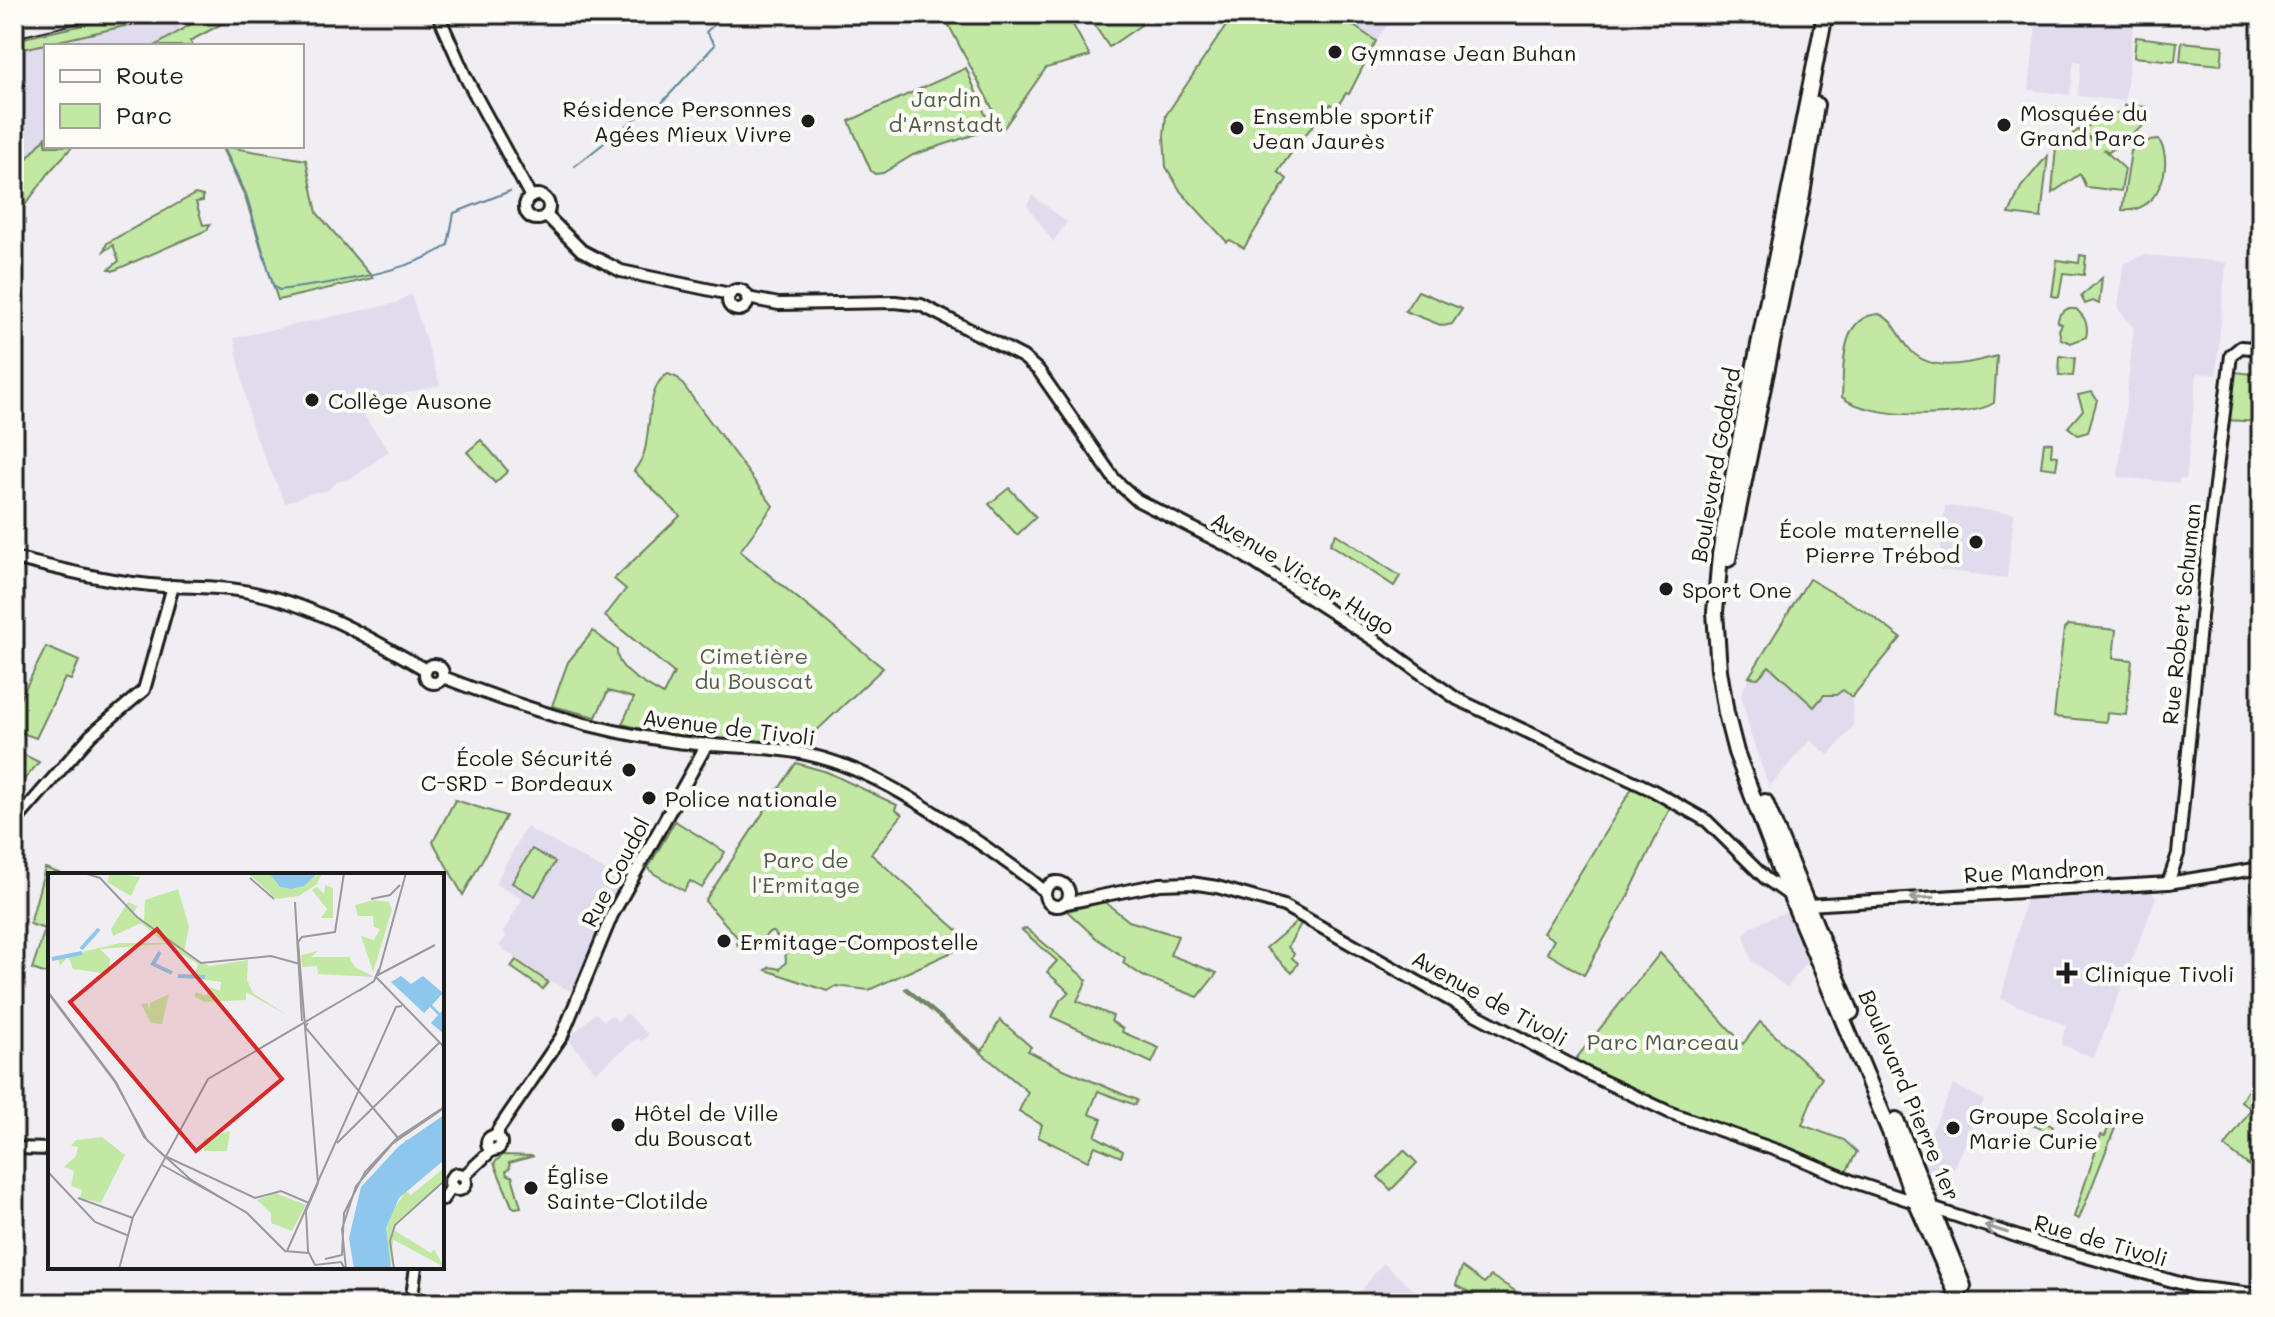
<svg xmlns="http://www.w3.org/2000/svg" width="2275" height="1317" font-family="Mali,sans-serif">
<rect width="100%" height="100%" fill="#f0edf3"/>
<filter id="ink" filterUnits="userSpaceOnUse"><feTurbulence type="fractalNoise" baseFrequency=".0125" numOctaves="2"/><feDisplacementMap in="SourceGraphic" scale="16" xChannelSelector="R" yChannelSelector="G"/><feConvolveMatrix kernelMatrix="1 2 1 2 8 2 1 2 1" color-interpolation-filters="sRGB"/></filter>
<g filter="url(#ink)">
<g fill="#e1dbee">
<path d="M1336,14H1395L1376,41Z"/>
<path d="M2037,14H2099L2134,18L2125,101L2078,96L2081,62L2074,61L2070,95L2029,90Z"/>
<path d="M174,15L180,30L155,46H46V137L14,173V51Z"/>
<path d="M1032,195L1067,222L1053,242L1027,205Z"/>
<path d="M2144,255L2226,262L2216,375L2197,373L2186,479L2179,478V483L2118,477L2134,328L2118,309L2123,264Z"/>
<path d="M411,294L440,385L356,405L389,451L354,477L337,482L327,491L315,492L285,503L252,428L234,338L396,303Z"/>
<path d="M1945,506L2014,513L2007,578L1939,570Z"/>
<path d="M1809,579L1868,613L1901,638L1852,697L1853,727L1829,755L1810,740L1769,787L1751,736L1741,693L1768,644Z"/>
<path d="M526,827L614,875L619,887L573,992L544,978L499,946L507,936L503,932L522,899L495,884Z"/>
<path d="M2151,890L2156,898L2094,1058L2061,1044L2066,1025L2001,999L2026,898Z"/>
<path d="M1788,911L1808,960L1787,988L1752,961L1744,936L1752,926Z"/>
<path d="M596,1013L604,1021L611,1015L618,1021L627,1013L648,1035L641,1041L638,1038L596,1072L568,1039Z"/>
<path d="M1954,1085L1984,1100L1954,1169L1949,1167L1928,1175L1920,1155Z"/>
<path d="M1383,1263L1415,1291L1407,1303H1352Z"/>
</g>
<g fill="#c2e9a4" stroke="#6f8260" stroke-width="2">
<path d="M135,14H194L177,22L174,15L14,51V40Z"/>
<path d="M208,14H240L190,41L193,46H155Z"/>
<path d="M943,14H1067L1090,56L1046,68L1003,129Z"/>
<path d="M1087,14H1133L1141,25L1109,47Z"/>
<path d="M1234,14H1336L1376,41L1349,94L1346,93L1337,107L1331,104C1312,126 1294,147 1278,172L1287,179L1244,248L1230,240L1227,242L1181,192L1166,167L1164,136L1166,115Z"/>
<path d="M2136,37L2177,42L2175,61L2134,57Z"/>
<path d="M2182,42L2223,46L2221,65L2180,61Z"/>
<path d="M966,68L988,121L985,131L913,155L883,173L875,174L871,171L849,121Z"/>
<path d="M2125,105L2145,107L2142,127L2109,152L2103,149L2125,169L2121,191L2086,187L2080,174L2052,193L2056,146L2078,130L2098,145L2082,131L2094,122L2125,110Z"/>
<path d="M46,137V146H73L52,169L14,220V173Z"/>
<path d="M2159,140C2176,166 2156,215 2122,210L2131,151L2148,141Z"/>
<path d="M221,146L306,160L317,213L373,278L278,300L244,194Z"/>
<path d="M2048,155L2041,218L2009,214L2021,187Z"/>
<path d="M195,194L203,196V201L196,202L203,225L210,224L207,230L113,271L109,269L119,261L113,245L104,251L107,243Z"/>
<path d="M2080,255L2086,256L2084,275L2063,273L2059,297L2052,296L2057,260L2079,263Z"/>
<path d="M2102,278L2099,304L2093,301L2085,304L2081,296Z"/>
<path d="M1418,291L1462,309L1452,324L1443,326L1405,311Z"/>
<path d="M2067,309H2076C2085,317 2089,325 2086,337L2071,343L2061,339L2059,330L2062,324L2057,322L2060,314Z"/>
<path d="M1879,314C1895,321 1898,334 1908,347C1928,375 1970,363 1997,356L1994,403C1966,420 1867,419 1842,397C1844,368 1839,316 1879,314Z"/>
<path d="M2060,356L2075,358L2073,376L2059,375Z"/>
<path d="M2235,372L2261,375L2259,422L2227,420Z"/>
<path d="M668,374L678,378L773,506L740,551L883,668L794,752L645,737L646,730L622,724L634,698L608,691L596,717L552,706L568,662L593,631L617,650C615,670 647,685 663,695L674,673L605,616L626,589L614,579L680,516L634,471C638,465 642,460 644,453C651,432 646,384 668,374Z"/>
<path d="M2092,392L2097,400L2088,432L2078,435L2068,427L2083,410L2078,395Z"/>
<path d="M481,440L508,471L495,483L467,452Z"/>
<path d="M2044,442L2052,443L2051,455L2058,456L2056,469L2041,467Z"/>
<path d="M1009,488L1036,517L1017,535L989,504Z"/>
<path d="M1336,534L1400,576L1394,586L1330,544Z"/>
<path d="M1809,579L1868,613L1901,638L1852,697L1843,690L1836,695H1824L1814,707L1769,666L1758,678L1749,677Z"/>
<path d="M2068,625L2116,630L2113,658L2132,660L2126,715L2107,713L2106,722L2054,717L2064,629Z"/>
<path d="M46,647L79,661L71,680L65,678L36,738L14,730V711Z"/>
<path d="M14,750L39,762L14,792Z"/>
<path d="M796,763L827,772L897,805L895,809L902,815L871,854L972,943L869,990L836,986L827,991L766,970L770,967L780,969L786,962L785,950L774,932H769L751,952L738,947L737,942L739,939L705,901Z"/>
<path d="M1633,787L1671,806L1628,896L1584,975L1547,953L1554,940L1543,933Z"/>
<path d="M455,800L506,816L463,895L433,842Z"/>
<path d="M675,821L725,852L702,888L690,881L684,891L653,873L648,868Z"/>
<path d="M532,849L555,862L535,896L512,883Z"/>
<path d="M45,868L64,875H50V975L32,969L45,929L30,924Z"/>
<path d="M1105,902L1129,921L1178,936L1170,955L1217,973L1198,997L1143,976L1123,963L1125,958L1096,938L1067,911Z"/>
<path d="M1298,921L1302,922L1288,947L1294,954L1292,958L1298,963L1292,973L1266,948Z"/>
<path d="M1026,928L1087,980L1077,1001L1113,1016L1111,1021L1123,1029L1122,1032L1159,1048L1152,1063L1052,1017L1060,1000L1069,992L1047,972L1057,961L1022,930Z"/>
<path d="M1660,953L1743,1044L1760,1022L1822,1078L1817,1086L1802,1125L1844,1140L1857,1152L1845,1174L1792,1150L1669,1107L1575,1060Z"/>
<path d="M516,960L548,982L543,989L511,967Z"/>
<path d="M907,988L982,1051L1000,1020L1031,1047L1028,1051L1061,1068L1137,1100L1135,1105L1098,1091L1089,1114L1102,1119L1095,1136L1123,1151L1121,1157L1095,1146L1088,1161L1038,1137L1042,1125L1019,1111L1028,1092L905,989Z"/>
<path d="M2261,1069V1175L2225,1147L2251,1109L2241,1101Z"/>
<path d="M2018,1112L2053,1126L2051,1133L2016,1118Z"/>
<path d="M2109,1126L2115,1128L2079,1219L2074,1217L2101,1135L2105,1136Z"/>
<path d="M1404,1150L1417,1163L1391,1190L1378,1177Z"/>
<path d="M503,1155L534,1156L509,1163L510,1168L506,1171L507,1175L512,1176L521,1207L515,1208L512,1206L494,1163Z"/>
<path d="M1462,1267L1484,1283L1491,1276L1517,1292L1511,1303H1489L1456,1285Z"/>
</g>
<g fill="none" stroke-linecap="round" stroke-linejoin="round">
<g stroke="#608399" stroke-width="2">
<path d="M223,146L246,194L273,285L279,290C326,284 410,273 448,245L454,213L510,191"/>
<path d="M575,166L636,118L659,106L715,45L706,32L716,23L720,14"/>
</g>
<g stroke="#1c1c1c" stroke-width="16">
<g id="tertiary">
<path d="M438,14L466,78L531,197"/>
<circle cx="537" cy="207" r="12"/>
<path d="M546,215L581,250L621,271L730,294"/>
<circle cx="738" cy="300" r="10"/>
<path d="M747,298L779,304L895,302L921,305L1023,357L1039,371L1115,480L1137,500L1232,548L1376,641L1457,699L1652,790L1707,821L1765,878L1792,897"/>
<path d="M14,558C63,570 113,583 164,586C192,587 220,586 249,592C313,604 370,638 426,670"/>
<circle cx="434" cy="674" r="9"/>
<path d="M443,677C517,706 591,730 670,741C716,748 764,744 810,755C873,769 939,815 991,851C1009,864 1029,877 1045,892"/>
<path d="M14,823L91,735L144,690L173,586"/>
<circle cx="1057" cy="894" r="12"/>
<path d="M2168,883L2178,854L2209,534L2231,355L2241,347L2261,349"/>
<path d="M1066,903L1160,884L1191,883L1217,887L1284,906L1471,1012L1590,1075L1671,1113L1790,1155L1854,1182L2040,1244L2194,1287L2261,1295"/>
<path d="M1808,905L2168,883L2261,868"/>
<circle cx="494" cy="1143" r="7"/>
<path d="M498,1138V1130L562,1036L612,915L707,744"/>
<path d="M14,1148L50,1149"/>
<circle cx="458" cy="1182" r="8"/>
<path d="M464,1176L492,1150"/>
<path d="M442,1200L452,1186"/>
<path d="M411,1303L416,1267"/>
</g>
</g>
<g stroke="#1c1c1c" stroke-width="20">
<g id="primary">
<path d="M1825,14L1736,460L1720,555L1715,612L1719,670L1726,713L1736,752L1785,882L1890,1132L1910,1188L1961,1303"/>
<path d="M1728,559L1802,195L1816,105"/>
<path d="M1765,802L1851,1012"/>
<path d="M1896,1120L1963,1286"/>
</g>
</g>
<use href="#tertiary" stroke="#fdfcf7" stroke-width="10"/>
<use href="#primary" stroke="#fdfcf7" stroke-width="14"/>
<path stroke="#1c1c1c" stroke-width="2" d="M14,38L118,14"/>
</g>
<defs><path id="oneway-shaft" d="M-6 0H5M1.5-3L5.5 0L1.5 3" fill="none" stroke-width="1.6" stroke-linecap="round" stroke-linejoin="round" transform="scale(2)"/></defs>
<g stroke="#989794">
<use href="#oneway-shaft" transform="translate(1922 898) rotate(177)"/>
<use href="#oneway-shaft" transform="translate(1996 1229) rotate(-162)"/>
</g>
</g>
<g fill="#1c1c1c" stroke="#fdfcf7" stroke-width="3">
<circle cx="1335" cy="52" r="8"/>
<circle cx="808" cy="121" r="8"/>
<circle cx="2004" cy="125" r="8"/>
<circle cx="1237" cy="128" r="8"/>
<circle cx="312" cy="400" r="8"/>
<circle cx="1976" cy="542" r="8"/>
<circle cx="1666" cy="589" r="8"/>
<circle cx="629" cy="770" r="8"/>
<circle cx="649" cy="798" r="8"/>
<circle cx="724" cy="941" r="8"/>
<path d="M2063 961h8v8h8v8h-8v8h-8v-8h-8v-8h8z"/>
<circle cx="618" cy="1125" r="8"/>
<circle cx="1953" cy="1128" r="8"/>
<circle cx="531" cy="1188" r="8"/>
</g>
<g text-anchor="middle" dominant-baseline="central" stroke-width="8" stroke-linejoin="round" paint-order="stroke">
<g font-size="22" fill="#1c1c1c" stroke="#fdfcf7" text-anchor="start">
<text x="1351" y="52">Gymnase Jean Buhan</text>
<text x="792" y="108" text-anchor="end">Résidence Personnes<tspan x="792" dy="25">Agées Mieux Vivre</tspan></text>
<text x="2020" y="112">Mosquée du<tspan x="2020" dy="25">Grand Parc</tspan></text>
<text x="1253" y="115">Ensemble sportif<tspan x="1253" dy="25">Jean Jaurès</tspan></text>
<text x="328" y="400">Collège Ausone</text>
<text x="1960" y="529" text-anchor="end">École maternelle<tspan x="1960" dy="25">Pierre Trébod</tspan></text>
<text x="1682" y="589">Sport One</text>
<text x="613" y="757" text-anchor="end">École Sécurité<tspan x="613" dy="25">C-SRD - Bordeaux</tspan></text>
<text x="665" y="798">Police nationale</text>
<text x="740" y="941">Ermitage-Compostelle</text>
<text x="2085" y="973">Clinique Tivoli</text>
<text x="634" y="1112">Hôtel de Ville<tspan x="634" dy="25">du Bouscat</tspan></text>
<text x="1969" y="1115">Groupe Scolaire<tspan x="1969" dy="25">Marie Curie</tspan></text>
<text x="547" y="1175">Église<tspan x="547" dy="25">Sainte-Clotilde</tspan></text>
</g>
<g font-size="22" fill="#4e5a45" stroke="#fdfcf7">
<text x="946" y="98">Jardin<tspan x="946" dy="25">d'Arnstadt</tspan></text>
<text x="754" y="655">Cimetière<tspan x="754" dy="25">du Bouscat</tspan></text>
<text x="806" y="859">Parc de<tspan x="806" dy="25">l'Ermitage</tspan></text>
<text x="1663" y="1041">Parc Marceau</text>
</g>
<g font-size="22" fill="#1c1c1c" stroke="#fdfcf7">
<text transform="translate(1715 465) rotate(-80)">Boulevard Godard</text>
<text transform="translate(1303 573) rotate(32)">Avenue Victor Hugo</text>
<text transform="translate(2181 614) rotate(-84)">Rue Robert Schuman</text>
<text transform="translate(729 727) rotate(7)">Avenue de Tivoli</text>
<text transform="translate(2034 871) rotate(-3)">Rue Mandron</text>
<text transform="translate(615 872) rotate(-62)">Rue Coudol</text>
<text transform="translate(1490 998) rotate(29)">Avenue de Tivoli</text>
<text transform="translate(1910 1095) rotate(67)">Boulevard Pierre 1er</text>
<text transform="translate(2101 1240) rotate(16)">Rue de Tivoli</text>
</g>
</g>
<g transform="translate(48 873)">
<rect width="396" height="396" fill="#f0edf3"/>
<path d="M62,0L92,4L83,23L59,9ZM200,0H221L232,14L243,16L274,0L269,11L251,23L228,26ZM277,12L285,15V45H273L279,36L264,17L269,14L276,21ZM130,16L141,54L136,79L161,93L200,87L199,107L205,120L239,142L198,119V127L156,129L146,123L148,119L158,123L162,114L172,118L173,109L146,105L150,91L117,71L52,76L62,86L61,101L25,96L20,83L12,93L10,85L0,87L72,70H117L93,50L65,63L63,56L80,29L89,33L86,40L96,48L97,27ZM326,27L341,29L344,37L325,99L313,63L326,67L332,56L326,54L325,43H310L307,32ZM270,78L263,84H301L307,94L326,104L270,101L269,93L254,94L253,82ZM121,121L114,151L103,150L93,131L100,130L101,138L102,130ZM182,258L179,278H156V266ZM54,264L77,282L53,330L32,325L34,317L23,313L26,298L16,294L28,283L30,274L23,273L28,267ZM396,295V308L346,352L343,396L336,364L343,340L358,318L363,322ZM228,320L258,332L244,358L223,350V340L209,327ZM346,357L383,380L386,376L396,394L344,366Z" fill="#c2e9a4"/>
<path d="M221,0H270L256,13L243,16L232,14ZM353,103L363,111L375,103L395,120L384,132L392,140L396,136V161L383,150L390,142L382,134L376,140L343,109ZM396,242V287L351,325L338,355L343,396H306L301,365L313,314L351,273Z" fill="#8dc7ed"/>
<path fill="none" stroke="#8dc7ed" stroke-width="4" d="M33,76L51,56M112,79L105,91L124,100M4,86L34,80M130,103L157,104M316,396L325,331L347,304H367L359,267"/>
<path fill="none" stroke="#9b999d" stroke-width="2" d="M36,0L52,5L89,44L153,90L223,83L252,91M296,0L287,59L254,64L250,69L270,310L258,338L260,378L267,392L293,389L297,396M202,5L226,26M323,26L342,22L352,12M247,29L254,148M330,102L358,0M328,103L387,72M328,104L396,174M311,118L326,108L331,96M0,120L67,209L99,267L142,306L199,340L237,378L260,380M1,120L68,209L96,264L117,284M260,150L257,154L351,266M289,270L392,169M119,284L207,325L233,318L261,330M114,292L198,339L238,379M0,299L47,349L81,363M30,325L85,345M239,378L348,134L354,133M277,386L294,382L296,340L317,299L349,265L396,234M71,396L85,344L160,206L315,115M298,396L294,356L308,313L344,271L396,235M346,396L342,368L347,352L396,308"/>
<path fill="#d62828" fill-opacity="0.15" stroke="#d62828" stroke-width="4" d="M109,56L234,206L148,278L22,129Z"/>
<rect width="396" height="396" fill="none" stroke="#1c1c1c" stroke-width="4"/>
</g>
<rect width="2275" height="1317" fill="none" stroke="#fdfcf7" stroke-width="48"/>
<rect x="24" y="24" width="2227" height="1269" fill="none" stroke="#1c1c1c" stroke-width="3" filter="url(#ink)"/>
<rect x="44" y="44" width="260" height="104" fill="#fdfcf7" stroke="#a3a29f" stroke-width="2"/>
<rect x="60" y="70" width="40" height="12" fill="#fdfcf7" stroke="#a3a29f" stroke-width="2"/>
<text x="116" y="84" font-size="24" fill="#1c1c1c">Route</text>
<rect x="60" y="104" width="40" height="24" fill="#c2e9a4" stroke="#a3a29f" stroke-width="2"/>
<text x="116" y="124" font-size="24" fill="#1c1c1c">Parc</text>
</svg>
